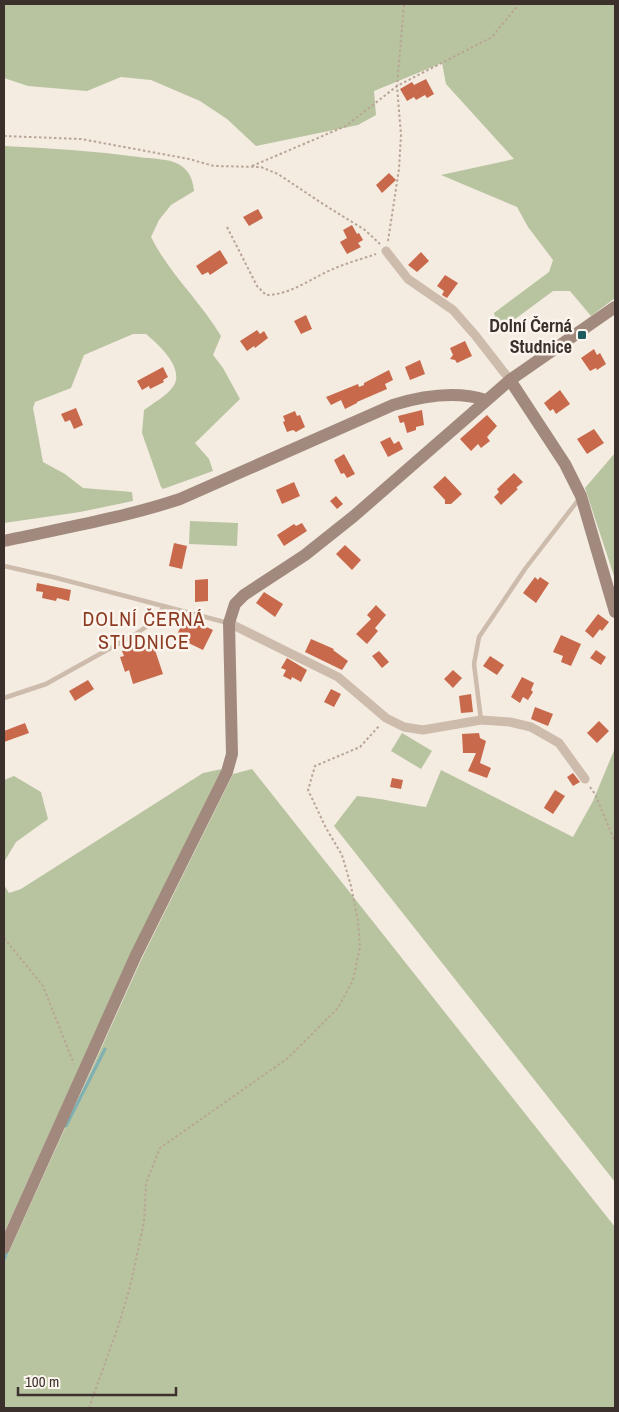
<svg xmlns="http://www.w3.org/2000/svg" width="619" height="1412" font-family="'Archivo Narrow',sans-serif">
<rect width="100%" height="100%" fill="#f4ebe1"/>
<g fill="#b8c4a0">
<path d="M4,4H615V298L591,316L570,291H553L499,331L494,313L549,272L553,260L528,227L517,207L441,175L514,159L446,84L442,63L374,91L376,115L358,125L256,146L227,119L200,101L151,80L121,77L87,91L28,86L4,78Z"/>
<path d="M4,146C49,148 94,151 139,157C151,159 169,158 180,165C190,171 193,181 194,191L171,205L159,220L151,237C169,273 200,301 221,336L213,355L223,368L240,399L195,443L209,459L213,471L163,489L161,487L142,433L144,410C153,403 165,397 172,388C187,370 159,345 146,334H133L84,355L71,388L35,402L33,408L43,462L65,474L83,488L132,492L133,501L80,512L4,523Z"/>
<path d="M615,453V579L585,488Z"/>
<path d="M190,521L238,523L237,546L189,544Z"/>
<path d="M402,733L432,751L421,769L391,751Z"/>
<path d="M615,748V1182L334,826L357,796C381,798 403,804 426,807L441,770L573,837L593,801Z"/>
<path d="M222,769L131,953L4,1233V885L9,893L21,889L203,773Z"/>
<path d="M252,769L615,1227V1408H4V1263L142,958L233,774Z"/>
<path d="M14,776L41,792L48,819L16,842L4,862V780Z"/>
</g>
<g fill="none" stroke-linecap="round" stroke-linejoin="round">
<g stroke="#7fb0b2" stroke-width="3">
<path d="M66,1126L105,1049"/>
<path d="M4,1260L8,1250"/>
</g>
</g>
<g fill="#c8694b">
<path d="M426,79L434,94L427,98L425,95L416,100L414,97L407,101L400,89L412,82L414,85Z"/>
<path d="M389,173L396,180L382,193L376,185Z"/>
<path d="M258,209L263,218L249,226L243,217Z"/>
<path d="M352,225L357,234L359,233L363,240L358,243L361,247L347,254L340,242L347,238L343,230Z"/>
<path d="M220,250L228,263L210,275L208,272L202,275L196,266Z"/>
<path d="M421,252L429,261L417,272L408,265Z"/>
<path d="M445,275L458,283L447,298L442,295L444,291L437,286Z"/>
<path d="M306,315L312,329L301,334L294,321Z"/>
<path d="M257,330L260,334L264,331L268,338L255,348L254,346L247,351L240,341Z"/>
<path d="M465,341L472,356L457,363L455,360L450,359L453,355L450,348Z"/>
<path d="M594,349L597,355L600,353L606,364L597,370L596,368L590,371L581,358Z"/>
<path d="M420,360L425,374L410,380L405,367Z"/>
<path d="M163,367L168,377L163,380L164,382L150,389L149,386L142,390L137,381Z"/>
<path d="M389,370L393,380L385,384L387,389L357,402V403L345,409L341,400L331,405L326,397L358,384L359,387L364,385V383Z"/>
<path d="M560,390L570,404L556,414L553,409L550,411L544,403Z"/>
<path d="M76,408L83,425L74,429L70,420L65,422L61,414Z"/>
<path d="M422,410L424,425L416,427V430L407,433L404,422L400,423L398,416Z"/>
<path d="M295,411L297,416L300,415L305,427L296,432L293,430L287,432L283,422L285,421L283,416Z"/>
<path d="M487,415L497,426L487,437L490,441L481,448L478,444L471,451L460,439Z"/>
<path d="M594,429L604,443L587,454L577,439Z"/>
<path d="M390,437L394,444L399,441L403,449L388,457L380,442Z"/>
<path d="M344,454L355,474L347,478L344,473L341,474L334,460Z"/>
<path d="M514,473L523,482L516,488L518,489L501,505L494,497L499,492L497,489Z"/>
<path d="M445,476L462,494L451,504H445V500L433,487Z"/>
<path d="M294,482L300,496L282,504L276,490Z"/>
<path d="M336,496L343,504L337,509L330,501Z"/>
<path d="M302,523L307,531L284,546L277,535L294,524L296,526Z"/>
<path d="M174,543L187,546L182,569L169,566Z"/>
<path d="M345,545L361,560L352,570L336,554Z"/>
<path d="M535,577L538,580L540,577L549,583L536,603L523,593Z"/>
<path d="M208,579V601L195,602V580Z"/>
<path d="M37,583L71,590L69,601L57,598L56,601L42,598L43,592L36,591Z"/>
<path d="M264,592L283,604L275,617L256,603Z"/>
<path d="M376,605L386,615L375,628L378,631L367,644L356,634L371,619L367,615Z"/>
<path d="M598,614L609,622L602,631L600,629L593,638L585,631Z"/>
<path d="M185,617L213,630L203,650L176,637Z"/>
<path d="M561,635L581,644L571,666L561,662L563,656L553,652Z"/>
<path d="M311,639L334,649L333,650L348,661L342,670L305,652Z"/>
<path d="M152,641L163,674L133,684L129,670L125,672L120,657L124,656L122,651Z"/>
<path d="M596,650L606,657L601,665L590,658Z"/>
<path d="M379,651L389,662L382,668L372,656Z"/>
<path d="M490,656L504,665L497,675L483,666Z"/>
<path d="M287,658L307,670L301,682L292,677L291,680L283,676L286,670L281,668Z"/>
<path d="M453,670L462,678L453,688L444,679Z"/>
<path d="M522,677L534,683L531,690L533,692L528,700L523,697L520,703L511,697Z"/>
<path d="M88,680L94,689L75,701L69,691Z"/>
<path d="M331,689L341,694L334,707L324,702Z"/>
<path d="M471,694L473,712L461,713L459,696Z"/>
<path d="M535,707L553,714L548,726L531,719Z"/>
<path d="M599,721L609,731L597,743L587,733Z"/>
<path d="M25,723L29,733L4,742V731Z"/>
<path d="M479,733L480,738L486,741L480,763L491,768L487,778L468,771L476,753H463L462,734Z"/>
<path d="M573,773L580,782L573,786L567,777Z"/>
<path d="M392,778L403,780L401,789L390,787Z"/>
<path d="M555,790L565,796L553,814L544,808L545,806Z"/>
</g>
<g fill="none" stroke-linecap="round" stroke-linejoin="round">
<g stroke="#b9a596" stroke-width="2" stroke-dasharray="2.5 2.5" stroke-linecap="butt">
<path d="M4,136L81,139L189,159L214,166L261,167L278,174L323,204L365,230L380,244"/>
<path d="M252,166L346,126L397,86L492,37L519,4"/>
<path d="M227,227L257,286L266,295C290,295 310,279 331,270C346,263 362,259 376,254"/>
<path d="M388,241L399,169L401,135L397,86L404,4"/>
<path d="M590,787L595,794L615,842"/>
<path d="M4,938L43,986L74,1064"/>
<path d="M89,1408L119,1324L130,1287L144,1222L146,1183L160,1148L288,1058L338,1008L353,980L360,947L358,921L351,886L342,855L326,828L308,790L315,766L360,747L380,725"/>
</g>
<g stroke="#cdbbac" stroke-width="4.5">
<path d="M4,566L53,577L228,623"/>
<path d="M4,698L46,684L134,635L155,621L164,606"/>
<path d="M481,720L474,664L479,637L525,569L579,499"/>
</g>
<g stroke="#cdbbac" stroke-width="9">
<path d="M386,251L408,279L453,310L475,335L510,380"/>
<path d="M229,623L338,677L386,718L404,727L423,730L481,720L510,722L531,727L559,743L585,779"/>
</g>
<g stroke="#a18a7d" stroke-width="12">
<path d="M510,380L565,464L581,496L615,612"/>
<path d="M4,541C63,528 123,518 180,499L393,405C422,396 457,391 486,400"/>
<path d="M4,1248L136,955L227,772L232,754L229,623L235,604L244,595L305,555L354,516L510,380L615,307"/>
</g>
</g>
<rect fill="#1f5a5e" stroke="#fbf5ee" stroke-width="2" x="577" y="330" width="10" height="10" rx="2.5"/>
<g text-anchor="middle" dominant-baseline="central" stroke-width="5" stroke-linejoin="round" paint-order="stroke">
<g font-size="18" font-weight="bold" fill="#3b302b" stroke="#fbf5ee" text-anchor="end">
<text x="572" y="325">Dolní Černá<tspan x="572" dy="21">Studnice</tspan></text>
</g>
<g font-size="20" letter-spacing="1" fill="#8c3b22" stroke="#fbf5ee">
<text x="144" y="618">DOLNÍ ČERNÁ<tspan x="144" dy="23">STUDNICE</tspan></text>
</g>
</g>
<rect width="619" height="1412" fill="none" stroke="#3b302b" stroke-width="10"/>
<path d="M18 1387v8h158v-8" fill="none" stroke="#3b302b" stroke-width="2.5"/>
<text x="25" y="1387" font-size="15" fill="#3b302b" stroke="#fbf5ee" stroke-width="4" paint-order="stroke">100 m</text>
</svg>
